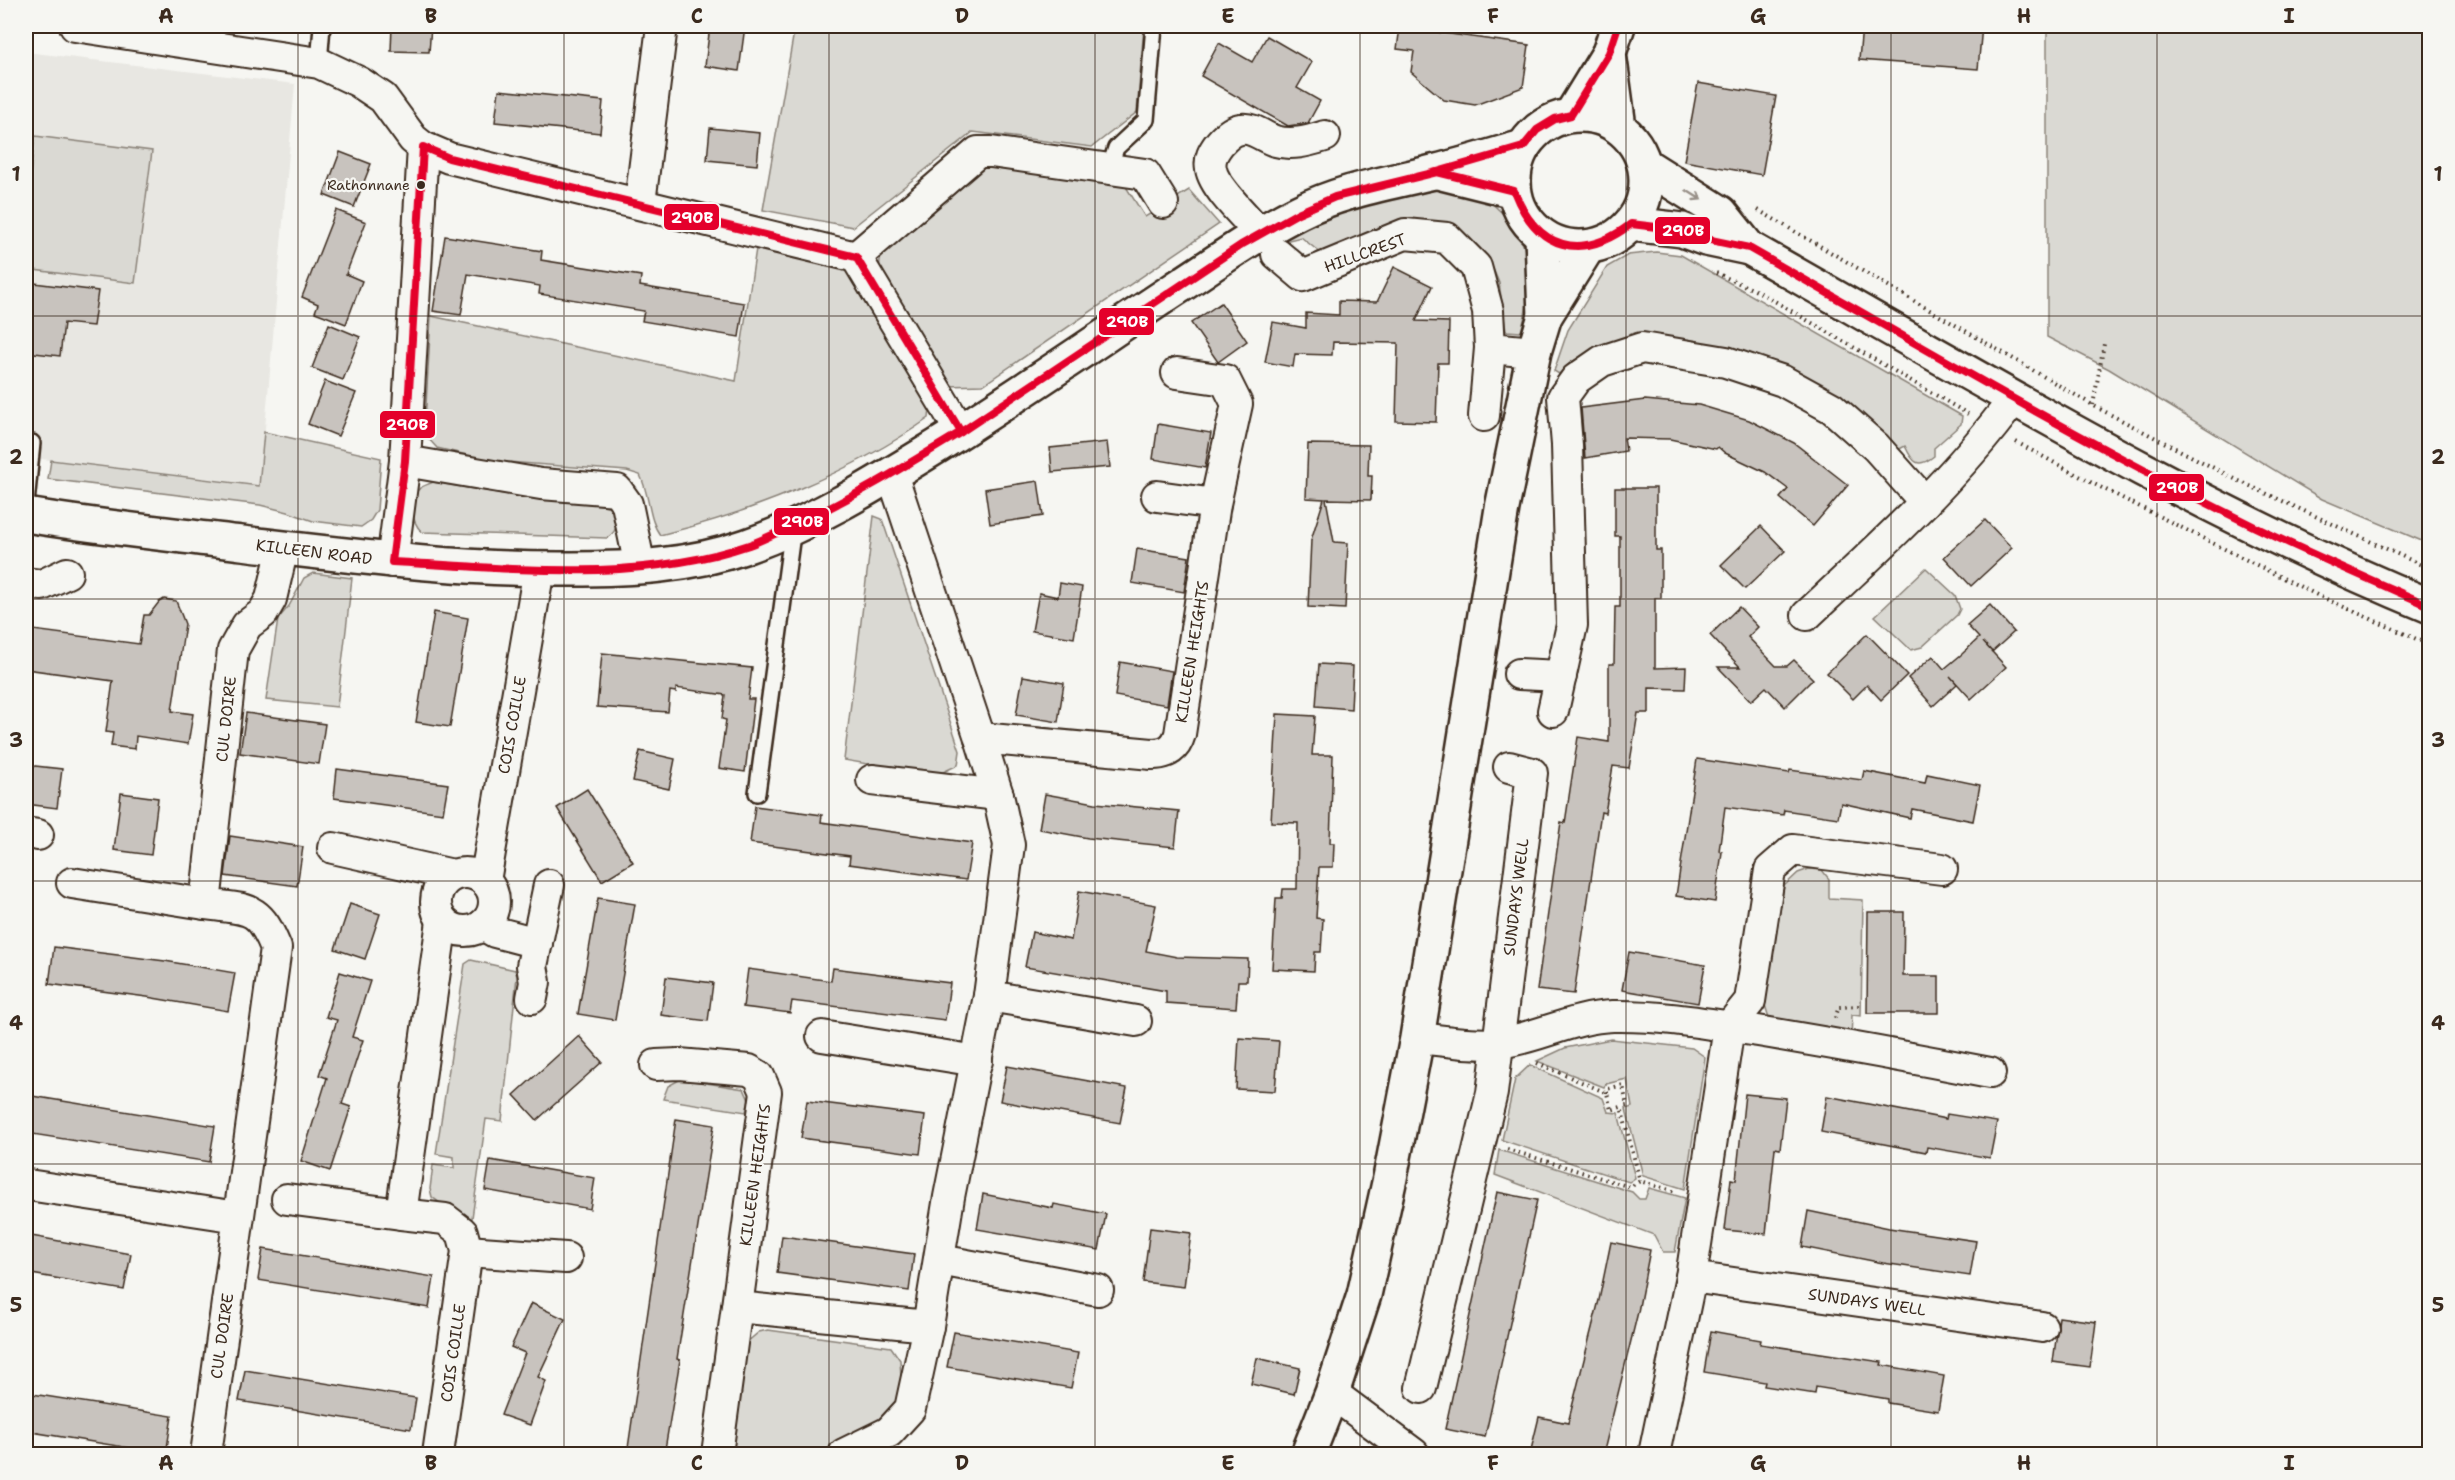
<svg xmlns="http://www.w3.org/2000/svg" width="2455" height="1480" font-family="'Shantell Sans',sans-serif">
<rect width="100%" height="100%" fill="#f6f6f2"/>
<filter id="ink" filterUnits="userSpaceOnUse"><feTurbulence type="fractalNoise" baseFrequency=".0167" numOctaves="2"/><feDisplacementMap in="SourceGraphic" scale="12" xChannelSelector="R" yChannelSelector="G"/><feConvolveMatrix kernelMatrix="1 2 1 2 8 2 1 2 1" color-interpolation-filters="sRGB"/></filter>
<g filter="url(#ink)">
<path fill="#e8e7e2" d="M26,52L295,84L260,486L26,457Z"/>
<g fill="#dad9d3" stroke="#8a8278" stroke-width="1.5">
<path d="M795,26H1144L1137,112L1092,147L973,132L853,227L763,210Z"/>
<path d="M2047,26H2429V544L2322,499L2109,369L2047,337Z"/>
<path d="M35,136L152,151L135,283L26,269V207Z"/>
<path d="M992,163L1123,182L1145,217L1189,190L1219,224L983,385L946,386L879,271L881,250L976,170Z"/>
<path d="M1449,187C1460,190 1474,193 1485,198C1490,201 1495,206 1499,210C1536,243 1533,288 1521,332L1506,331L1499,283L1488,257L1469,237L1438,222L1406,221L1378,228L1323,255L1301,237L1277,243L1275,240L1325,216L1407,189Z"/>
<path d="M757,242L835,259L849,272L930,409L929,418C853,472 750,513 660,535C648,519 650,495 640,475L627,471L493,461L437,448L427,437L425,423L431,316L736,381Z"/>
<path d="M1656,252L1681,255L1962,416L1961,424L1934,448V456C1918,469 1913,463 1905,446L1894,452L1815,383L1609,346L1571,362L1559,374L1554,371L1568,330L1607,267L1628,255Z"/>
<path d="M264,432L381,458L377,510L371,520L361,527L313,521L288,512L260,505L48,479L51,460L259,486Z"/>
<path d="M433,482L522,497L604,505L611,507C619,519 619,530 607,538L422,532C411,522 408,499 420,488C423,486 429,484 433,482Z"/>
<path d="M874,516L882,519L960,751L958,765L941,773H920L844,760Z"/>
<path d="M1926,568L1955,595L1960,609L1957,615L1922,647L1911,650L1875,616Z"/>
<path d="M313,573L352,578L337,707L266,700L278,619L289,606L304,578Z"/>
<path d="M1809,869L1822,870L1829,879V898L1863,900L1861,1016L1852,1015L1851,1039L1769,1018L1765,1005L1784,886L1798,873Z"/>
<path d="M471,960L515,970L517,976L502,1121L486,1119L471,1225L432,1197L430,1189L433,1165L454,1168V1157L436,1154L465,964Z"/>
<path d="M1611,1039L1692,1048L1705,1057L1685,1189L1643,1176L1626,1109L1632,1107L1627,1079L1606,1084L1604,1087L1537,1061L1565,1048Z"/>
<path d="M1530,1065L1603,1098L1608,1112L1618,1113L1635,1178L1629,1182L1502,1140L1515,1079Z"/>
<path d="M681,1079L744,1089L749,1100L746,1112L663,1099L668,1086Z"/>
<path d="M1499,1150L1632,1192L1639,1199H1645L1649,1188L1685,1198L1675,1252H1663L1654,1235L1495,1175Z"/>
<path d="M768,1330L891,1347L900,1360L901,1378L897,1409L885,1423L828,1454H728L746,1343L759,1332Z"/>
</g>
<g fill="#c8c3be" stroke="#3b2a1e" stroke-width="1.5">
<path d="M392,26H431L429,52L391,51Z"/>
<path d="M710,26H745L739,71L705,66Z"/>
<path d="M1862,26H1982L1978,69L1859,60Z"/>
<path d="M1400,27L1529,45L1523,87L1475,105L1444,100L1411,72L1414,51L1397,49Z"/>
<path d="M1267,36L1312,62L1297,88L1320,101L1308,123L1288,126L1201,76L1219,43L1252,62Z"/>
<path d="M1698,83L1776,96L1762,175L1684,161Z"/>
<path d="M499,90L603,101L600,133L495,122Z"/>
<path d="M710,128L760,133L757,165L707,160Z"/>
<path d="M340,152L371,164L354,207L324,195Z"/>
<path d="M336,210L366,222L346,274L362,281L346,324L315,312L318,304L302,297Z"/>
<path d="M445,236L542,251L541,260L641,276L640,286L744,303L739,337L642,321L644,311L539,294L540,286L468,274L461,315L433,311Z"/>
<path d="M1394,267L1432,286L1416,321L1449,322L1448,363H1438L1436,422L1396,421L1398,343L1333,342L1332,355L1295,354L1293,367L1265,362L1273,322L1306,328V313L1339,315V301L1377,302Z"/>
<path d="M26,282L98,291L93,326L64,323L60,356L26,352Z"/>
<path d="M1221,303L1247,341L1218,362L1191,323Z"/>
<path d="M329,324L360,337L343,380L312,368Z"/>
<path d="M325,381L356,393L338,436L308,424Z"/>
<path d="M1645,400L1699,405L1749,420L1794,443L1848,485L1813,526L1780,498L1788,489L1765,472L1725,453L1718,447L1716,449L1670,439L1624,438L1626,451L1585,458L1581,408Z"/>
<path d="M1158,424L1211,433L1205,468L1153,459Z"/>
<path d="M1107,442L1110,467L1052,472L1050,448Z"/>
<path d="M1308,444L1369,445L1368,476H1372L1371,500L1326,499L1334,542L1348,543L1345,609L1308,607L1311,540L1324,499L1306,498Z"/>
<path d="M1038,481L1043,516L990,524L985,489Z"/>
<path d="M1615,488H1656V550H1661V598H1655V668L1686,667L1685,689L1649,688V713H1638L1629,768L1613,766L1605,813L1601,812L1574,994L1537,990L1561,822L1565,823L1578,737L1609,742V664H1614L1615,607H1620V536H1615Z"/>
<path d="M1985,520L2012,548L1971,586L1944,557Z"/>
<path d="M1761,526L1785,551L1745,589L1721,565Z"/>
<path d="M1137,549L1189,557L1184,592L1132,583Z"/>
<path d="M1060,583L1082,587L1074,638L1032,631L1039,593L1058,597Z"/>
<path d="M164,599L176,601L185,624L172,711L193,714L188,744L136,736L135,749L111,746L113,733L106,732L113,681L26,669V629L139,644L144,615H149L159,602Z"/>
<path d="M1990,605L2014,632L1992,652L1983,642L2006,667L1971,699L1950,676L1957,684L1933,706L1908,678L1933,656L1944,669L1962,654L1979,638L1967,625Z"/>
<path d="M1739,607L1758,627L1748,637L1776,666H1787L1794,660L1813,679L1785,707L1766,687L1751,701L1718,667H1740L1710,635Z"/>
<path d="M434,612L468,618L450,727L416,722Z"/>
<path d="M1867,634L1907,675L1881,700L1867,685L1853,699L1827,673Z"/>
<path d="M602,653L752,668L748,699H754L745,772L719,768L726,720L722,719L725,695L676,688V692L670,691L668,712L597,707Z"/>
<path d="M1120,662L1172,671L1167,705L1115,696Z"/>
<path d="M1319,664L1353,666L1351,709L1316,706Z"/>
<path d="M1023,676L1064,683L1058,722L1016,715Z"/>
<path d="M246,713L325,724L319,764L240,753Z"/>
<path d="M1277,714L1315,716L1312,755H1333L1330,843H1334L1333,867H1319L1316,918L1323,919L1321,952H1315L1314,971L1272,969L1276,898H1282L1283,889H1297L1298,823L1271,822Z"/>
<path d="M640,751L675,759L669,789L633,781Z"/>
<path d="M1697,759L1789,773L1790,770L1862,780L1864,771L1925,783L1927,774L1980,785L1973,821L1912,809L1910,818L1841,803L1838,818L1784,810L1783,815L1725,807L1719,851L1722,852L1715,902L1676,896Z"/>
<path d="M26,765L62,769L57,808L26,804Z"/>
<path d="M337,769L448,784L443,813L334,798Z"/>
<path d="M587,789L633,862L602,881L557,808Z"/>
<path d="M121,793L158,798L151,855L114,850Z"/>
<path d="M1045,794L1095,803L1179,811L1175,847L1088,838L1039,829Z"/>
<path d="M755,806L822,815L821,822L972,843L966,880L849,864L850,856L750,843Z"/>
<path d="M230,836L303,847L297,886L225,876Z"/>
<path d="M1079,891L1156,905L1146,951L1177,957L1248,959L1247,981H1238L1236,1008L1166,1003V991L1025,967L1032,932L1071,940Z"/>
<path d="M598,898L635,904L615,1020L578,1014Z"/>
<path d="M350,904L380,914L365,959L335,949Z"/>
<path d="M1868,912H1904L1903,976H1939V1013H1867Z"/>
<path d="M54,947L165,961L235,973L228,1011L147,997L49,984Z"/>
<path d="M1629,952L1705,965L1698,1003L1622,990Z"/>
<path d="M833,968L950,983L945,1020L792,1001L790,1013L743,1007L748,969L831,981Z"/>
<path d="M340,972L370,981L352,1037L363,1040L342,1104L351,1107L330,1171L301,1161L327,1078L319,1075L337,1020L326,1017Z"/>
<path d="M666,977L713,983L708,1021L661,1015Z"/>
<path d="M579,1036L602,1062L537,1120L514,1095Z"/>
<path d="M1239,1038L1279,1041L1275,1091L1236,1089Z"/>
<path d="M1007,1066L1127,1088L1120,1123L1000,1101Z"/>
<path d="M1745,1094L1786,1098L1780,1149L1775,1148L1766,1234L1725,1230L1731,1179L1736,1180Z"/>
<path d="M32,1096L215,1126L209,1162L26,1133Z"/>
<path d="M1827,1096L1946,1119L1947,1114L1997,1122L1990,1158L1927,1147L1926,1152L1821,1132Z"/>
<path d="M807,1101L925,1116L920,1154L801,1138Z"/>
<path d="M676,1119L714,1125L677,1359L680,1360L664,1455H627Z"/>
<path d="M490,1160L595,1178L590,1209L485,1190Z"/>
<path d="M1497,1192L1537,1200L1485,1437L1445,1429Z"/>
<path d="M983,1194L1053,1208L1054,1204L1106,1214L1099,1250L977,1229Z"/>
<path d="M1808,1211L1889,1228L1976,1241L1970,1276L1883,1263L1802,1247Z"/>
<path d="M1150,1228L1191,1233L1184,1287L1143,1282Z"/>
<path d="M26,1235L131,1254L124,1290L26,1273Z"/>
<path d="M782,1236L914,1254L909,1291L777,1273Z"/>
<path d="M1611,1242L1650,1250L1638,1312L1603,1455H1551L1531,1450L1539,1417L1568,1423L1599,1300Z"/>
<path d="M263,1249L434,1277L429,1308L258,1280Z"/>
<path d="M531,1303L565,1319L538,1377L546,1381L530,1425L501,1415L525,1353L511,1347Z"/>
<path d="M2059,1317L2096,1322L2090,1367L2053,1362Z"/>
<path d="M1711,1331L1761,1340L1760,1344L1882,1362L1881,1365L1944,1376L1938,1411L1888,1403V1399L1816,1387L1815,1394L1764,1386L1765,1382L1704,1372Z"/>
<path d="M954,1332L1078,1353L1071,1388L947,1367Z"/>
<path d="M1257,1358L1300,1368L1294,1394L1251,1384Z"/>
<path d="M245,1370L416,1398L411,1429L239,1401Z"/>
<path d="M26,1393L172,1416L166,1454L26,1431Z"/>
</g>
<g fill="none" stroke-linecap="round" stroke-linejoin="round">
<g stroke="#3b2a1e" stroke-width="20">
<g id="lane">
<path d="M319,63L322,26"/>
<path d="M1109,169L1116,148L1146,120L1154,26"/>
<path d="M26,503L32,443"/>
<path d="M757,793L793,527"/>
</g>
</g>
<g stroke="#3b2a1e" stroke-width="34">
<g id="street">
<path d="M75,26L319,63L359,82L383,98L413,139L423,147L449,158L856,257L961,432"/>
<path d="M640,203L662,26"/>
<path d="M1261,234C1248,219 1214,188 1211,169C1209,159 1213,152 1219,144C1225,137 1232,130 1241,129C1253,127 1265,138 1275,141C1293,146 1308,141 1325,136"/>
<path d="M1277,254L1303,276L1405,234L1447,238L1476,267L1488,311L1490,348L1534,352"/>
<path d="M856,257L978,152H991L1145,174L1163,203"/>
<path d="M1484,416L1490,348"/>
<path d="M405,461L541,484L617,490L627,504L640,567"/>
<path d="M1157,496L1215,504"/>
<path d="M392,562L405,461L423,147"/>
<path d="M26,583L42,585L67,573"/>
<path d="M1807,615C1880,547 1954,480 2013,400"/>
<path d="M1519,674L1561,676"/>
<path d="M1553,711L1572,625L1567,445L1563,397L1576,379L1602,361L1642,348L1726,362L1783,381L1832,408L1876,447L1925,502"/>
<path d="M980,738L1152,754C1167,754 1176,748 1180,734L1215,504L1237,404L1225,380L1177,373"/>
<path d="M872,780L998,795"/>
<path d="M26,833L38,835"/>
<path d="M333,848L453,875"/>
<circle cx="465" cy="902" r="29"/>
<path d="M485,881L539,569"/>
<path d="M72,883L205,904"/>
<path d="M483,925L495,932L537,943"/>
<path d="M989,996L1136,1021"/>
<path d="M532,998L535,982L532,966L549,885"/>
<path d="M822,1036L977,1061"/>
<path d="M1417,1038C1442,1040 1474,1046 1499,1043C1538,1038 1573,1017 1613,1016C1661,1015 1711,1024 1758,1031C1836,1044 1913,1058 1990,1073"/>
<path d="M656,1065L679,1064L749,1070L759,1076L766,1092L717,1454"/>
<path d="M28,1185L238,1217"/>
<path d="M287,1199L401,1214"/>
<path d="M467,1251L566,1258"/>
<path d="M940,1260L1098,1290"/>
<path d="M1691,1277L2042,1327"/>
<path d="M737,1307L928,1326"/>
<path d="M1421,1388L1492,1093L1532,773L1509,767"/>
<path d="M1332,1393L1414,1454"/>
<path d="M206,1454L276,948C258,904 248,910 205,904L233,650L247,625L263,613L271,599L283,548"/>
<path d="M438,1454L467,1251L462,1232L445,1219L401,1214L442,921"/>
<path d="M844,1454L889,1432L910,1409L928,1326L949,1197L989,996L1009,845L998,795L980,738L892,474"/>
<path d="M1654,1454L1691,1277L1729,1027L1750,1001L1770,870L1793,850L1942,869"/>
</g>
</g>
<g stroke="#3b2a1e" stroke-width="38">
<g id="secondary">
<path d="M1609,53L1619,127"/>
<circle cx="1580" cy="181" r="66"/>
<path d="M1571,115L1609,53L1618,26"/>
<path d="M1645,165L1721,213L1749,248"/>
<path d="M1438,172L1514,191"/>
<path d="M1631,224L1682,230L1706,239L1749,248C1972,374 2192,508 2430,606"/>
<path d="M1542,236L1545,316"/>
<path d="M26,515C97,527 169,534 242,543C353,556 459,570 571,569C630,569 691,566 747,546C810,524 869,488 926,453C1010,401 1092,344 1175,289C1215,263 1255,234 1299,212C1342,190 1390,183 1437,171C1466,164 1494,155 1523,147"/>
<path d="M1308,1454L1332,1393L1364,1295L1390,1178L1417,1038L1502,508L1534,352L1545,316L1588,247"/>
</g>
</g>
<g stroke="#3b2a1e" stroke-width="4" stroke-dasharray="1.5 4.5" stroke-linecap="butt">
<path d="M1758,210L2096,407L2237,480L2430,569"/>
<path d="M1716,273L1759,292L1968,414"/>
<path d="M2093,405L2104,344"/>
<path d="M2016,442L2094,484L2317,595L2430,645"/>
<path d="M1835,1018L1839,1007L1859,1006"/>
<path d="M1537,1063L1607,1093L1611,1110L1621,1107L1640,1181"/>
<path d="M1607,1093V1089L1623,1085L1627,1106L1621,1107"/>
<path d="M1507,1149L1630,1187L1640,1181L1676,1192"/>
</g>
<use href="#lane" stroke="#f6f6f2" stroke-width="15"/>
<use href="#street" stroke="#f6f6f2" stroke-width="30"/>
<use href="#secondary" stroke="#f6f6f2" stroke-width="33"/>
<g stroke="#f6f6f2" stroke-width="12">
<g id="bus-1">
<path d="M423,147L449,158L856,257L961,432C905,466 850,500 790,527C776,533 763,540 749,545C635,584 509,568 392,562L405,461Z"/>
<path d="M1437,172L1514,191C1537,250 1581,262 1631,224L1682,230L1706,239L1749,248C1916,343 2082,442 2255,527C2313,555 2371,580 2430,606"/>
<path d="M961,432L1241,245L1298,213L1335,197L1437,172L1523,147L1537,130L1555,119L1571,115L1609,53L1618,26"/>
</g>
</g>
<use href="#bus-1" stroke="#e4002b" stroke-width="8"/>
</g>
<defs><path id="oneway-shaft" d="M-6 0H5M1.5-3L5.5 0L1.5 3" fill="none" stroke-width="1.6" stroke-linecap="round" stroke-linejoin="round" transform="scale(1.5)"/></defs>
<use stroke="#989088" href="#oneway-shaft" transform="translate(1694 195) rotate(32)"/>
</g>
<path fill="none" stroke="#3b2a1e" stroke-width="1.5" stroke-opacity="0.55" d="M298,26V1454M564,26V1454M829,26V1454M1095,26V1454M1360,26V1454M1626,26V1454M1891,26V1454M2157,26V1454M26,316H2430M26,599H2430M26,881H2430M26,1164H2430"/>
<circle fill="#3b2a1e" stroke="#f6f6f2" stroke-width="2" cx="421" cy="185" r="5"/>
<g text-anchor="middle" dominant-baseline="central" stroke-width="4.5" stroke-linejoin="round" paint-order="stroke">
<g font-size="14" fill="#3b2a1e" stroke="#f6f6f2" text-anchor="end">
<text x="410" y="185">Rathonnane</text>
</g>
<g font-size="16" fill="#3b2a1e" stroke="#f6f6f2">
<text transform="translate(1365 253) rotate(-20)">HILLCREST</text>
<text transform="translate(314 552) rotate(7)">KILLEEN ROAD</text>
<text transform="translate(1192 652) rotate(-81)">KILLEEN HEIGHTS</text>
<text transform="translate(226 719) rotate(-84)">CUL DOIRE</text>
<text transform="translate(512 725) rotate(-80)">COIS COILLE</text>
<text transform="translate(1516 897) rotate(-83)">SUNDAYS WELL</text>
<text transform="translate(755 1175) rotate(-82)">KILLEEN HEIGHTS</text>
<text transform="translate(1867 1302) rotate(8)">SUNDAYS WELL</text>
<text transform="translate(222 1336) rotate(-82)">CUL DOIRE</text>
<text transform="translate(453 1353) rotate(-82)">COIS COILLE</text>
</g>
</g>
<g stroke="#f6f6f2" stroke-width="2">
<rect x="663" y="203" width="57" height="28" rx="6" fill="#e4002b"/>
<rect x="1654" y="216" width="57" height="29" rx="6" fill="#e4002b"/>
<rect x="1098" y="307" width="57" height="29" rx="6" fill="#e4002b"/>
<rect x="379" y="410" width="57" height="29" rx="6" fill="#e4002b"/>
<rect x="2148" y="473" width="57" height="29" rx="6" fill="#e4002b"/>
<rect x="773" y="507" width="57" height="29" rx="6" fill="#e4002b"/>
</g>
<g font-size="16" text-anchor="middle" font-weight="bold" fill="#fff">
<text x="692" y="223">290B</text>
<text x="1683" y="236">290B</text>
<text x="1127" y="327">290B</text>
<text x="407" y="430">290B</text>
<text x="2177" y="493">290B</text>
<text x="802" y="527">290B</text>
</g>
<rect width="2455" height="1480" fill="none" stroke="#f6f6f2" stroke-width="66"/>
<rect x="33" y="33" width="2389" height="1414" fill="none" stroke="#3b2a1e" stroke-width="2"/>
<g font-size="20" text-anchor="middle" font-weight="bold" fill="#3b2a1e">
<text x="166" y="23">A</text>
<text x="431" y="23">B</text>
<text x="697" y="23">C</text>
<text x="962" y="23">D</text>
<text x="1228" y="23">E</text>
<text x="1493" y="23">F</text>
<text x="1758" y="23">G</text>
<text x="2024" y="23">H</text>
<text x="2289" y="23">I</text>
<text x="16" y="181">1</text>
<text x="2438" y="181">1</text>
<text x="16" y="464">2</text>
<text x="2438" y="464">2</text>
<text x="16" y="747">3</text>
<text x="2438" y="747">3</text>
<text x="16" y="1030">4</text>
<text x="2438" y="1030">4</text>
<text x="16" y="1312">5</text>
<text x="2438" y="1312">5</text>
<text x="166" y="1470">A</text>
<text x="431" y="1470">B</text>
<text x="697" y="1470">C</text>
<text x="962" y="1470">D</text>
<text x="1228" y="1470">E</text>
<text x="1493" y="1470">F</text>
<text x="1758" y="1470">G</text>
<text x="2024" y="1470">H</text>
<text x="2289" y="1470">I</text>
</g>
</svg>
